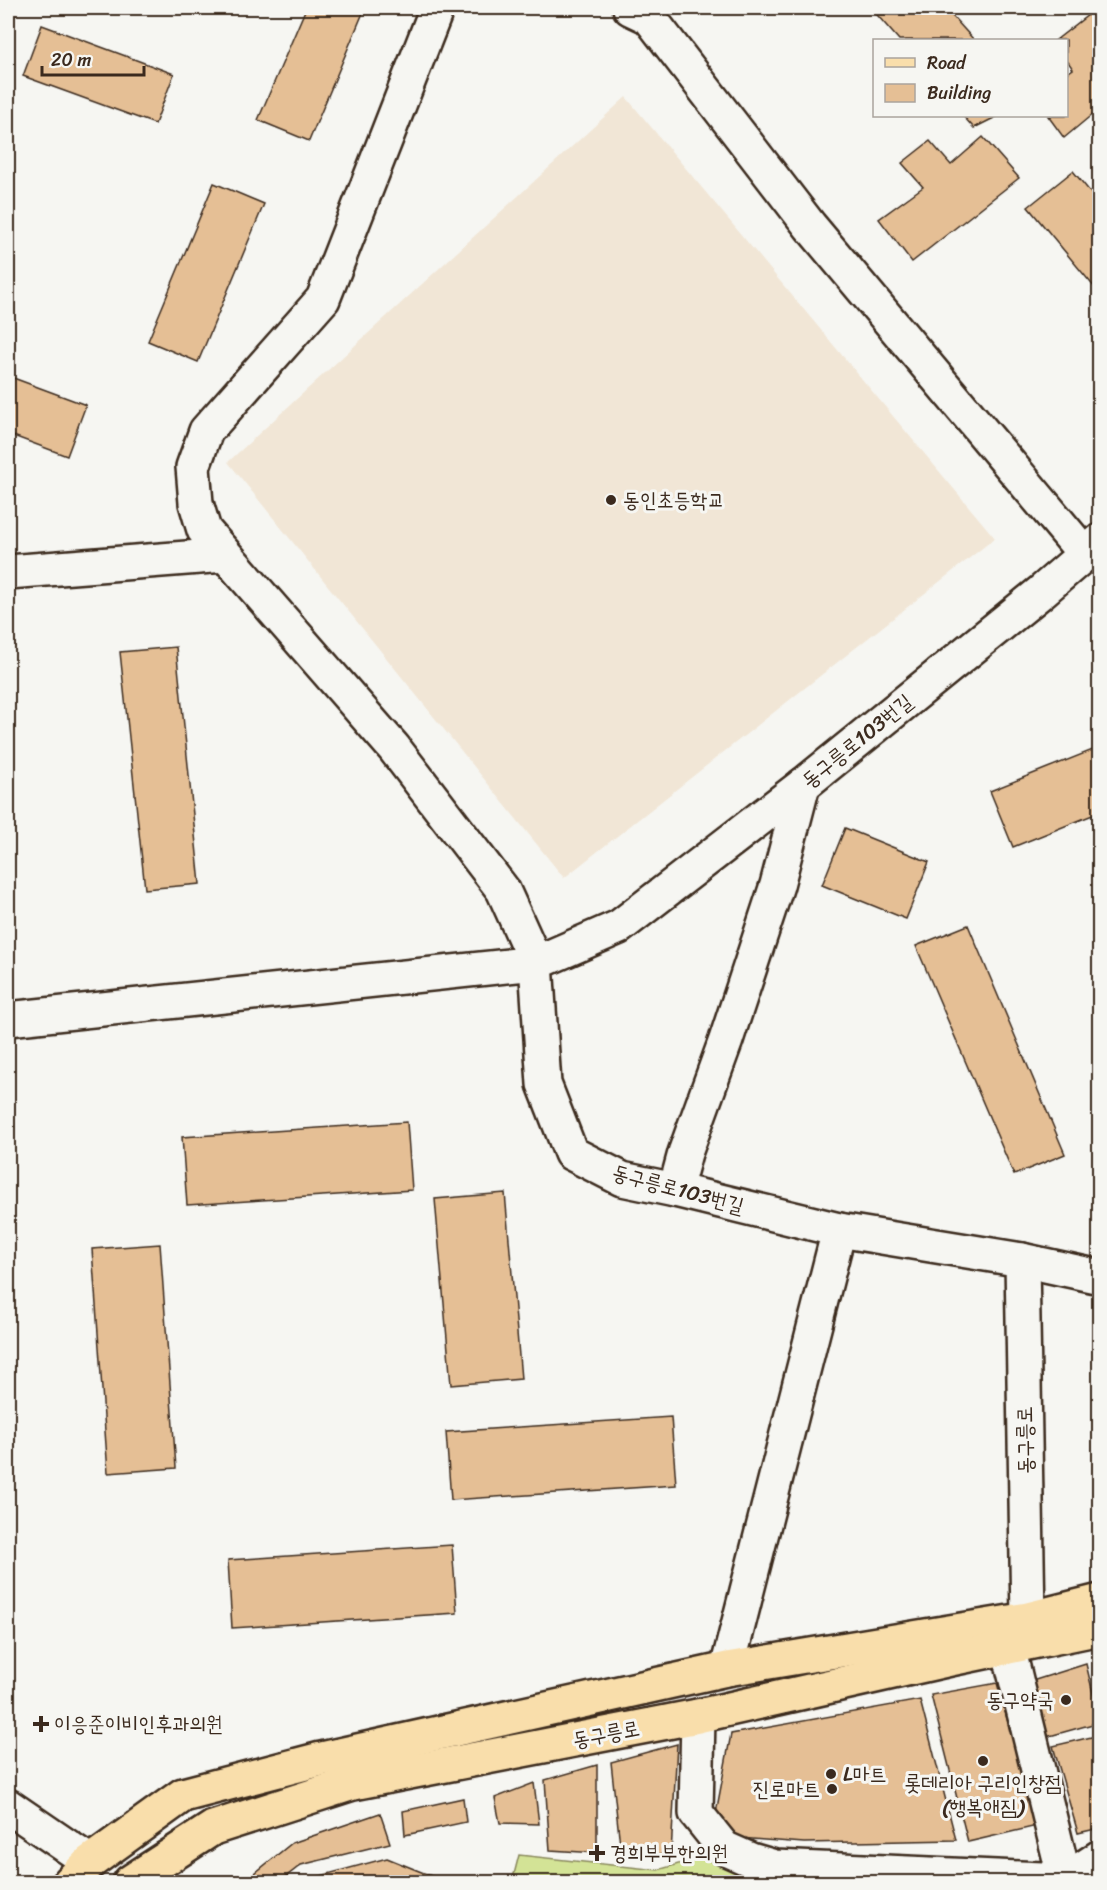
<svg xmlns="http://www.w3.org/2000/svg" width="1107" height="1890" font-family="Sriracha,'Poor Story',sans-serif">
<rect width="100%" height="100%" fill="#f6f6f2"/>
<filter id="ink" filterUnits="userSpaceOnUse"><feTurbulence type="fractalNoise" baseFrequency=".0167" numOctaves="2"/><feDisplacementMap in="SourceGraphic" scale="12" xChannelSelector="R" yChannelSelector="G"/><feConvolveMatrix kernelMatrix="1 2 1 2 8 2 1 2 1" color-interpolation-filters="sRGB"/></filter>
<g filter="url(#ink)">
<path fill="#f1e6d6" d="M626,97L995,538L564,878L228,462Z"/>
<path fill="#d3e396" stroke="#87865a" stroke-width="1.5" d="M716,1853L747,1882H512L519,1855L658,1870Z"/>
<g fill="#e5bf95" stroke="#3b2a1e" stroke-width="1.5">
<path d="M306,8H365L309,141L258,120Z"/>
<path d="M871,8H945L974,40H899Z"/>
<path d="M1097,8H1100V108L1064,138L1048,116H1066V74L1073,69L1066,59V40H1056Z"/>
<path d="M42,25L174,74L155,124L23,76Z"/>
<path d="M963,116H998L974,128Z"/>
<path d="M983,137L1019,178L912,262L879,219L923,187L902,163L930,141L951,165Z"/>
<path d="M1073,171L1100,204V294L1028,207Z"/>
<path d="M214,183L264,204L198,362L148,341Z"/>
<path d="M8,376L86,405L67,456L8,434Z"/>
<path d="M176,647L200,884L145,889L120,652Z"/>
<path d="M1100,747V812L1013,847L990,791Z"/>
<path d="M845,828L929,862L906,919L822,885Z"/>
<path d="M968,925L1065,1154L1014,1175L916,946Z"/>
<path d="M407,1122L412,1190L187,1205L182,1137Z"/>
<path d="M505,1193L521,1379L451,1385L435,1199Z"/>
<path d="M160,1244L176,1468L108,1473L92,1249Z"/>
<path d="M671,1417L676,1485L451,1500L446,1432Z"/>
<path d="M452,1545L457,1613L232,1628L228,1560Z"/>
<path d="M1086,1664L1100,1722L1046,1737L1032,1681Z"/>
<path d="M997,1683L1037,1826L968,1842L931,1695Z"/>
<path d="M920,1700L956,1840L804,1843L740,1838L716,1813L731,1734Z"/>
<path d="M1100,1735V1828L1078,1833L1053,1746Z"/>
<path d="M677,1744L671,1854H621L611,1762Z"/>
<path d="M597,1765V1853L550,1850L545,1780Z"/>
<path d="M534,1783L539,1824L500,1823L495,1798Z"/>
<path d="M463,1798L466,1822L405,1835L403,1811Z"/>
<path d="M380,1813L390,1843L301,1865L279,1882H260L255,1873L292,1843Z"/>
<path d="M387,1858L441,1880L440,1882H308L309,1879Z"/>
</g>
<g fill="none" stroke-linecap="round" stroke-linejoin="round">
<g stroke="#3b2a1e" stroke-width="38">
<g id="minor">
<path d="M630,8L649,17L810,226L1084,553"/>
<path d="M8,572L225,555"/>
<path d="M8,1019L536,963L503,890L394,748L204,530L196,503L193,467L206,431L323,299L437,8"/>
<path d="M675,1190L685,1153L726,1040L777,885L803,785"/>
<path d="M839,1230L1022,1260L1100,1277"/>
<path d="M1022,1260L1028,1619"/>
<path d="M1008,1647L1065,1880"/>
<path d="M727,1669L839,1230L675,1190L622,1179L571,1153L544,1084L536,963L619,927L803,785L1041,592L1100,541"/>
<path d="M698,1716L696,1813L724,1848L751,1860L775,1867L1065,1880L1100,1857"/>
<path d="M8,1806L90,1862"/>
</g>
</g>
<g stroke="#3b2a1e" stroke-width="38">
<g id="major">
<path d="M70,1882L90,1862L183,1795L321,1759L727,1669L1028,1619L1100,1601"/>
<path d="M130,1882L213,1828L353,1783L698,1716L951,1659L1100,1628"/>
</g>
</g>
<use href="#minor" stroke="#f6f6f2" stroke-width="33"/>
<use href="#major" stroke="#f9deab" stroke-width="33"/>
</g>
</g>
<g fill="#3b2a1e" stroke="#f6f6f2" stroke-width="2">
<circle cx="611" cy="500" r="6"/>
<circle cx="1066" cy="1700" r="6"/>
<path d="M38 1715h6v6h6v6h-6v6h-6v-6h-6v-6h6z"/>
<circle cx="983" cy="1761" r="6"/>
<circle cx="831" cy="1774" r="6"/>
<circle cx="832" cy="1789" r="6"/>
<path d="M594 1844h6v6h6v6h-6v6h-6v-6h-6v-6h6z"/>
</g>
<g text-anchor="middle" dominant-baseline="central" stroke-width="6" stroke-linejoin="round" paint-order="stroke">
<g font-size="21" fill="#3b2a1e" stroke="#f6f6f2" text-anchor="start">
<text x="623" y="500">동인초등학교</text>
<text x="1054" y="1700" text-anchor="end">동구약국</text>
<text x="54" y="1724">이응준이비인후과의원</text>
<text x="843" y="1774">L마트</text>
<text x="983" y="1783" text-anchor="middle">롯데리아 구리인창점<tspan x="983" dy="24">(행복애짐)</tspan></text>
<text x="820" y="1789" text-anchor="end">진로마트</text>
<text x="610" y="1853">경희부부한의원</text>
</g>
<g font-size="21" fill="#3b2a1e" stroke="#f6f6f2">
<text transform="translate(857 741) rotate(-39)">동구릉로103번길</text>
<text transform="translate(678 1189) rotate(15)">동구릉로103번길</text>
<text transform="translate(1025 1440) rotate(-91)">동구릉로</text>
<text transform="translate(606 1734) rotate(-11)">동구릉로</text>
</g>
</g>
<rect width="1107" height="1890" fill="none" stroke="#f6f6f2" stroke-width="30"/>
<rect x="15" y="15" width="1077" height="1860" fill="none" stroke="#3b2a1e" stroke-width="2" filter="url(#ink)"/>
<rect x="873" y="39" width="195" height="78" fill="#f6f6f2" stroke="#aba49d" stroke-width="1.5"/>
<rect x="885" y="58" width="30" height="9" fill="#f9deab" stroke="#aba49d" stroke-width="1.5"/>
<text x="927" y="69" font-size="18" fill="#3b2a1e">Road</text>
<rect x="885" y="84" width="30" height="18" fill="#e5bf95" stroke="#aba49d" stroke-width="1.5"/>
<text x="927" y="99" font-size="18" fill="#3b2a1e">Building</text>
<path d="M42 66v9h102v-9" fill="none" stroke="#3b2a1e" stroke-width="3"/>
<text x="51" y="66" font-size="18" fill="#3b2a1e" stroke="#f6f6f2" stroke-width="4.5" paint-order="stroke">20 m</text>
</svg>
